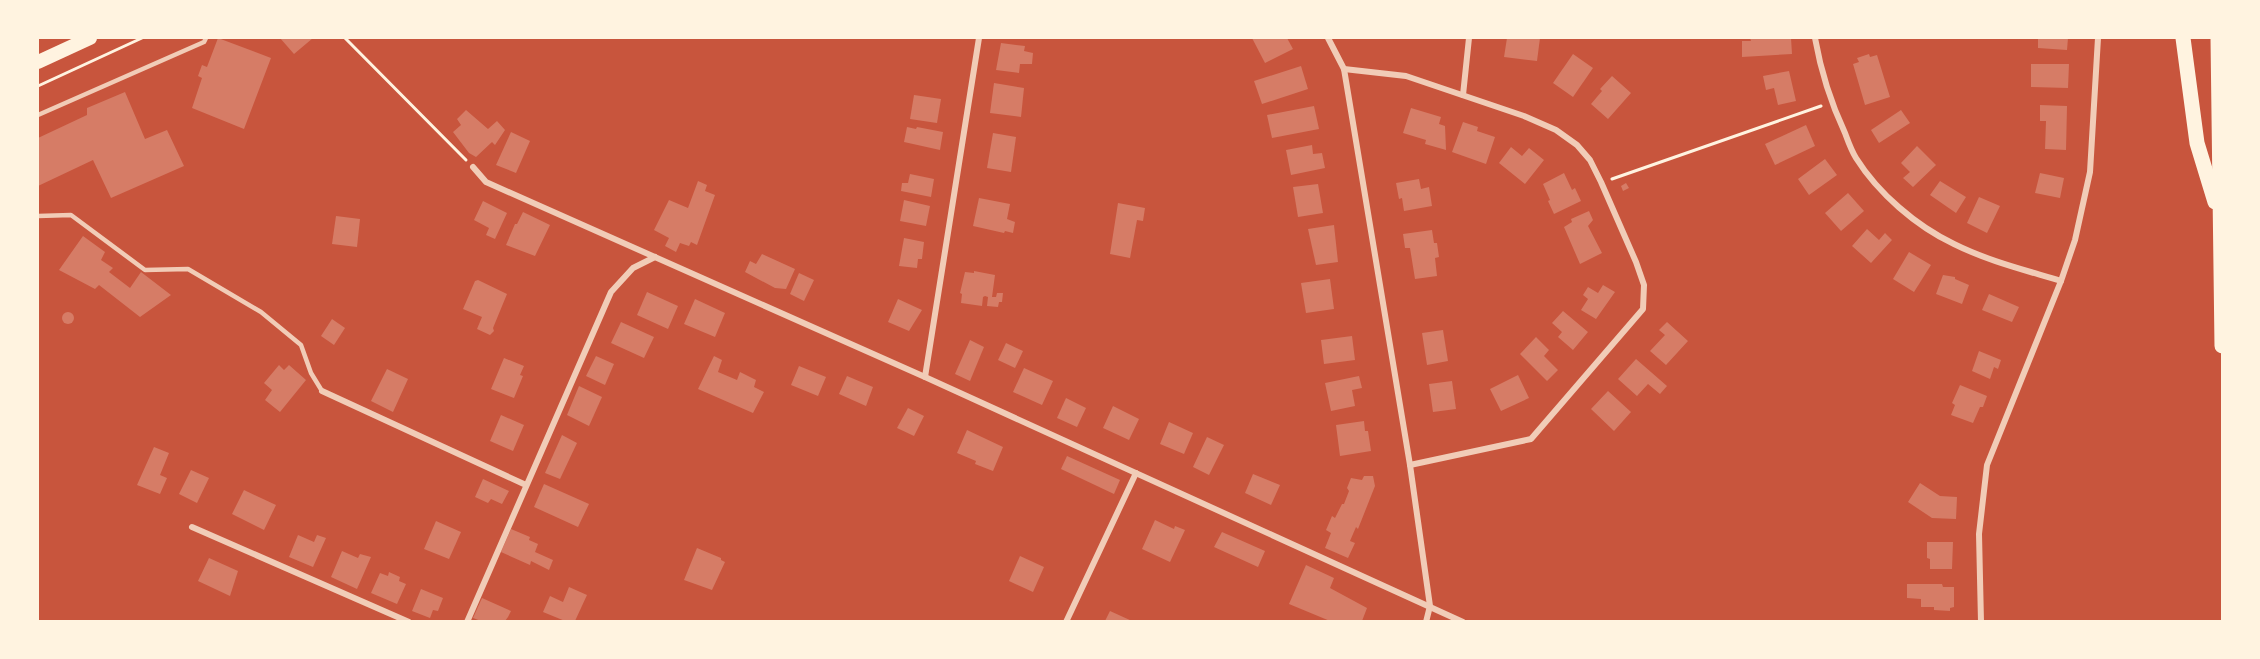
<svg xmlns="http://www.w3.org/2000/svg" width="2260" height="659" font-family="'Titillium Web',sans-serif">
<rect width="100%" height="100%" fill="#c8553d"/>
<g fill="#d67c66">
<path d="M218,38L271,58L244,129L192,108L202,78L198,76L202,65L207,67Z"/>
<path d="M280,38H313L294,54Z"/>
<path d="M1252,38H1287L1293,49L1265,63Z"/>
<path d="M1507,38H1540L1537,61L1504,57Z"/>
<path d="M1750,38H1791L1792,54L1742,57V41H1751Z"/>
<path d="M2038,38H2068L2067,50L2038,48Z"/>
<path d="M1001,43L1025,46L1024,51L1033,53L1032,64H1020L1019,73L996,70Z"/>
<path d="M1573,54L1593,68L1573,97L1553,83Z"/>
<path d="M1869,54L1870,57L1877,55L1890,97L1865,105L1853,64L1859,62L1857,58Z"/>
<path d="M2031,64H2069L2068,88L2031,87Z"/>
<path d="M1301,66L1308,89L1262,104L1254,81Z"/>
<path d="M1789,71L1796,101L1778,105L1774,88L1766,90L1763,76Z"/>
<path d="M1612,76L1631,93L1608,119L1591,104L1602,91L1600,89Z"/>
<path d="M994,83L1024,88L1021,117L990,113Z"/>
<path d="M125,92L145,139L167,130L184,166L111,198L93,160L38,186V138L87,115V108Z"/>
<path d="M914,95L941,99L937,123L910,119Z"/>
<path d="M2040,105L2067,106L2066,150L2045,149L2046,121H2040Z"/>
<path d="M1314,106L1319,129L1272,138L1267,115Z"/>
<path d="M1411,108L1441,117L1439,124L1445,126L1446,150L1425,144L1426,140L1403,133Z"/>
<path d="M466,110L488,129L497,121L505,130L495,145L492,142L476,157L469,153L453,132L461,125L457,119Z"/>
<path d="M1901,110L1910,123L1879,143L1871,130Z"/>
<path d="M1463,122L1478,127L1477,131L1495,137L1486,164L1452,152Z"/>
<path d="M1806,125L1815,146L1775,165L1765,144Z"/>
<path d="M907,127L916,129L917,127L943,132L940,150L904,142Z"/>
<path d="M511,132L530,141L516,173L496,165Z"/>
<path d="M993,133L1016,137L1011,172L987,168Z"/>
<path d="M1312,145L1313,154L1322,153L1325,168L1291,175L1286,150Z"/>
<path d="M1917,146L1936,165L1913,187L1903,178L1910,172L1901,163Z"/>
<path d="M1511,147L1522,156L1529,148L1544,160L1525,184L1499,163Z"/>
<path d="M1825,159L1837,175L1809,195L1798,179Z"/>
<path d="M1564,173L1572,190L1575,188L1581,201L1554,214L1548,201L1550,200L1543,184Z"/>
<path d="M2040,173L2064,178L2060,198L2035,193Z"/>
<path d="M910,174L934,179L931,197L901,191L902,183H908Z"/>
<path d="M1419,179L1421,189L1429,187L1432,206L1404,211L1402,198L1399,199L1396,183Z"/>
<path d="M698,181L707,185L705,191L715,195L697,245L691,242L689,246L680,243L676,252L665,246L669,238L654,230L669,200L688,208Z"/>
<path d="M1940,181L1966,197L1956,213L1930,195Z"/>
<path d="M1626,183L1629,188L1623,191L1621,186Z"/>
<path d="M1318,184L1323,213L1298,217L1293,187Z"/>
<path d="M1848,193L1864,211L1841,231L1825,213Z"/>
<path d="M1979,197L2000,206L1987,233L1967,223Z"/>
<path d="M979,198L1010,204L1007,219L1015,222L1013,233L1005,231L1004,233L973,226Z"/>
<path d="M904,200L930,206L926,226L900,221Z"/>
<path d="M483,201L507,213L495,239L486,235L489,228L474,220Z"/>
<path d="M1118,203L1145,208L1143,221L1137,220L1130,258L1110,254Z"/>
<path d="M1589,211L1593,220L1588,226L1602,253L1580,264L1564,227L1572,222L1571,219Z"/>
<path d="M523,212L550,225L535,256L506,245L515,224H517Z"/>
<path d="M336,216L360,219L357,247L332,244Z"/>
<path d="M1334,225L1338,262L1316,265L1308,229Z"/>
<path d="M1867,229L1879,240L1885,233L1892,240L1871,263L1852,246Z"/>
<path d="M1432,230L1434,243H1437L1439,257L1435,258L1437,276L1415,279L1410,248H1405L1403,234Z"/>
<path d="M83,236L105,252L101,260L113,268L109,272L130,288L141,272L171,295L140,317L99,285L95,289L59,270Z"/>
<path d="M904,238L924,242L922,259H918L917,268L899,266Z"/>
<path d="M1909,252L1931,265L1914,292L1893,279Z"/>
<path d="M762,254L795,269L786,289L775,288L745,272L750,261L756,264Z"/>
<path d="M974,271L995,275L992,297H996L997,293H1003L1002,302H999L998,307L987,306L988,297L985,296L983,297L982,306L961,303L962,294L960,293L965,272L974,273Z"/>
<path d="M799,273L814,280L804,301L790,294Z"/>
<path d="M1943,275L1955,277V279L1969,285L1962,304L1936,294Z"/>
<path d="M1330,279L1334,309L1306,313L1301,283Z"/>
<path d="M478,280L507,294L493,328L494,331L490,335L477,329L482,317L463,309L475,281Z"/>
<path d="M1603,285L1615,292L1596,319L1581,310L1588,299L1583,295L1588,287L1598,293Z"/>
<path d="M647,292L678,306L668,329L637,315Z"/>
<path d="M1989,294L2019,307L2012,322L1982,310Z"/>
<path d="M695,299L725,313L715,337L684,324Z"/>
<path d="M898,299L922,310L909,331L888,322Z"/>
<path d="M1563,311L1588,332L1573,350L1558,337L1562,332L1552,323Z"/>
<circle cx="68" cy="318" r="6"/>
<path d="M332,319L345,328L334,345L321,336Z"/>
<path d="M621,322L654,337L644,358L611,343Z"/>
<path d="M1667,322L1688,341L1666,365L1650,351L1665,335L1659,330Z"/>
<path d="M1443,330L1448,361L1427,365L1422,333Z"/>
<path d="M1352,336L1355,360L1324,364L1321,340Z"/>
<path d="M1536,337L1549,350L1544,356L1558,370L1547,381L1520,354Z"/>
<path d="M970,340L984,347L970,381L955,374Z"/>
<path d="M1006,343L1023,351L1015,368L998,360Z"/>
<path d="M1979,351L2001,360L1998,369L1994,367L1990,379L1972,371Z"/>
<path d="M596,356L614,364L605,385L586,376Z"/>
<path d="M714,356L722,360L718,372L737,380L740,372L756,380L754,387L764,392L753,413L698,389Z"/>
<path d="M504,358L524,366L520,375L523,376L514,398L491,389Z"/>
<path d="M1636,359L1667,386L1660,394L1648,384L1637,396L1618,379Z"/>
<path d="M279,365L284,370L289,365L306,380L280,412L265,400L272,390L264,383Z"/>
<path d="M799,366L826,377L818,396L791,385Z"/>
<path d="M1024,368L1053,381L1042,405L1013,392Z"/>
<path d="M387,369L408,379L393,412L371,401Z"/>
<path d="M1518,375L1529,398L1501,411L1490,389Z"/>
<path d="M847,376L873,387L866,406L839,394Z"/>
<path d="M1359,376L1362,388L1352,390L1355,406L1331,411L1325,383Z"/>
<path d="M1452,381L1456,409L1433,412L1429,384Z"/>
<path d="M1960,385L1987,396L1983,407H1980L1973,423L1951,415L1955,405L1952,403Z"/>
<path d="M579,386L602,397L589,426L567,415Z"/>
<path d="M1608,391L1631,412L1614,431L1591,409Z"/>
<path d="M1066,398L1086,408L1077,427L1057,418Z"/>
<path d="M1113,406L1139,419L1129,440L1103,428Z"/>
<path d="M908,408L924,416L914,436L897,428Z"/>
<path d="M501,415L524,425L513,451L490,441Z"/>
<path d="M1364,421L1365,431H1368L1371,451L1340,456L1336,425Z"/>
<path d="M1169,422L1193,433L1184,454L1160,444Z"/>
<path d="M967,430L1003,447L993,471L975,464L976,461L957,453Z"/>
<path d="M562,435L577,443L560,479L545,473Z"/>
<path d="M1207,437L1224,445L1209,475L1193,467Z"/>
<path d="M154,447L169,453L160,475L167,478L160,494L137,485Z"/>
<path d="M1067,456L1120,480L1114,494L1061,469Z"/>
<path d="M191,470L209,478L197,503L179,494Z"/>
<path d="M1253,474L1280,485L1271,505L1245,493Z"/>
<path d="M1364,476H1373L1375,486L1358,529L1356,527L1350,541L1355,543L1348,558L1325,548L1331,533L1326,530L1332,516L1335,518L1342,504H1344L1349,491L1347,488L1351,478L1362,480Z"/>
<path d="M483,479L509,491L502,504L491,499L488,503L475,497Z"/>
<path d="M1920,483L1940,496L1957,497L1956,519L1932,518L1908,502Z"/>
<path d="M544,484L589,504L578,527L534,507Z"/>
<path d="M244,490L276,505L264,530L232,514Z"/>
<path d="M1155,520L1174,529L1175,526L1185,530L1170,562L1142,549Z"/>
<path d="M436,521L461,532L449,559L424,549Z"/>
<path d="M511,529L530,537L529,540L538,544L535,552L553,560L549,570L531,561L530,565L501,552Z"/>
<path d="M1222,532L1265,551L1258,567L1214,547Z"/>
<path d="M298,535L314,542L317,535L326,538L313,567L289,557Z"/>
<path d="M1927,542H1953L1952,569H1930V559L1927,558Z"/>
<path d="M697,548L721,558V560L725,562L712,590L684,580Z"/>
<path d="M342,551L358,558L360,554L371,557L357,589L331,577Z"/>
<path d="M1020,556L1044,567L1033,592L1009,581Z"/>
<path d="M209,558L238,571L230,596L198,581Z"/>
<path d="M1306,565L1334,578L1330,588L1367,608L1362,621H1330L1289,604Z"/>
<path d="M389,572L400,577L399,581L406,584L397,604L371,593L380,573L388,576Z"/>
<path d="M1907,584H1942L1943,587H1954V607L1950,608V611L1934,610V607H1921V599L1907,598Z"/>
<path d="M569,587L587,595L575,621H565L543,612L550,596L563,602Z"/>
<path d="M421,589L443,598L438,611L433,610L430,618L412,611Z"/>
<path d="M482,598L511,611L508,617L505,621H481L473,618Z"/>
<path d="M1110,611L1132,621H1105Z"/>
</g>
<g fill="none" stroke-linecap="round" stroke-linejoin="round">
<g stroke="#fff3e0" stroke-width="3">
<path d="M345,38L466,160"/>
<path d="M38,86L142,38"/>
<path d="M1612,179L1821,106"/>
</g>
<g stroke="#f1ccb7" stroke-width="4.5">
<path d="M38,115L204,42L206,38"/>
<path d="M38,216L71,215L145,270L188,269L261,312L301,345L311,373L322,391"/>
</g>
<g stroke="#f1ccb7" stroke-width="6">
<path d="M1328,38L1344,69L1410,465L1430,606L1426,622"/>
<path d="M1815,38C1821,72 1830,101 1845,133C1848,141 1851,150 1856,158C1878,193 1916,226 1954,244C1988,261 2025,270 2061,281"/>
<path d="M1344,69L1406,76L1524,116L1556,130L1577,145L1590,160L1601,182L1636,262L1644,285L1643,309L1531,439L1410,465"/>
<path d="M1463,95L1469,38"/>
<path d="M473,167L486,182L925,377L1463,622"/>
<path d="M925,377L979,38"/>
<path d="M322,391L526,485"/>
<path d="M192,527L409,622"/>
<path d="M467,622L611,292L633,268L655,257"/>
<path d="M1066,622L1136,473"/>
<path d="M1981,622L1979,534L1987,465L2061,281L2075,240L2090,172L2098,38"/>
</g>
<path stroke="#fff3e0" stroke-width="14" d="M38,62L90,38"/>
<g stroke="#fff3e0" stroke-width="15">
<path d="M2183,38L2197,143L2215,202"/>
<path d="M2218,38L2222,346"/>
</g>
</g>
<rect width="2260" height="659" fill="none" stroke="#fff3e0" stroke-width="78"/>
</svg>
